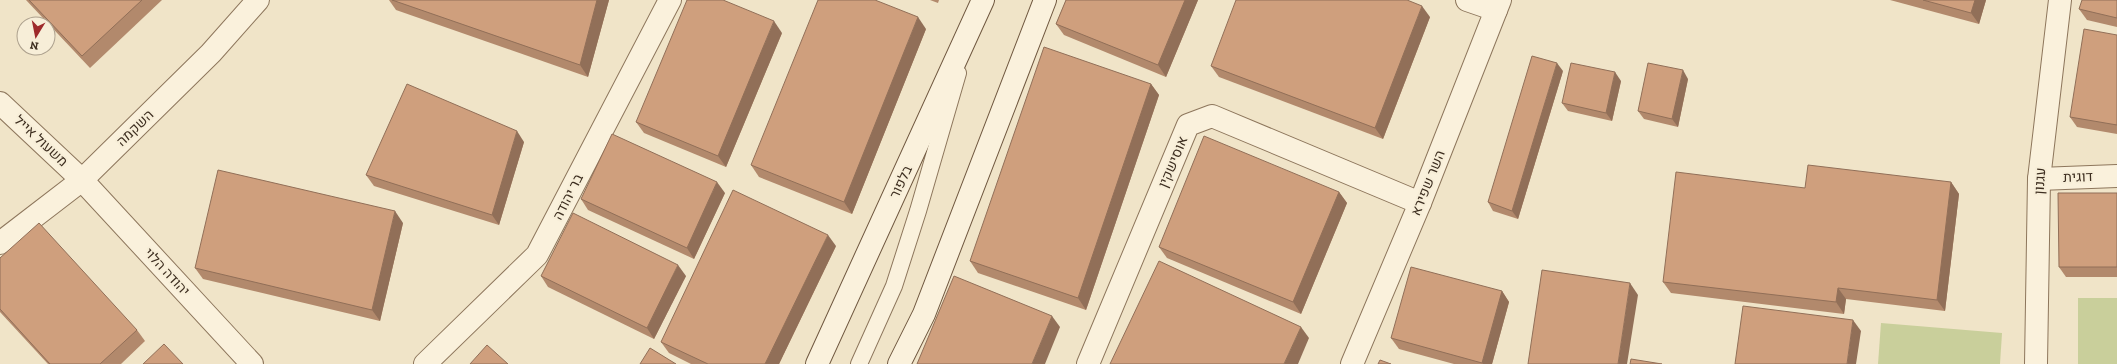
<svg xmlns="http://www.w3.org/2000/svg" width="2117" height="364" font-family="'Zilla Slab',Heebo,serif">
<rect width="100%" height="100%" fill="#f0e4c8"/>
<g fill="#c9cf9b">
<rect x="2078" y="298" width="39" height="66"/>
<path d="M1881,323L2002,333L2000,364H1878Z"/>
</g>
<g fill="none" stroke-linecap="round" stroke-linejoin="round">
<g stroke="#8d765c" stroke-width="18">
<path id="lane" d="M859,364L894,286L918,211L958,73"/>
</g>
<g stroke="#8d765c" stroke-width="24">
<g id="street">
<path d="M1467,0L1496,10"/>
<path d="M0,103L82,180L252,364"/>
<path d="M2039,179L2117,176"/>
<path d="M0,243L82,180L211,53L258,0"/>
<path d="M425,364L537,255L670,0"/>
<path d="M1088,364L1188,125L1212,116L1420,203"/>
<path d="M1352,364L1420,203L1500,0"/>
<path d="M2036,364L2039,179L2060,0"/>
</g>
</g>
<g stroke="#6f573f" stroke-width="24">
<g id="secondary">
<path d="M817,364L983,0"/>
<path d="M899,364L924,314L1045,0"/>
</g>
</g>
<use href="#lane" stroke="#faf1dc" stroke-width="16"/>
<use href="#street" stroke="#faf1dc" stroke-width="22"/>
<use href="#secondary" stroke="#faf1dc" stroke-width="22"/>
</g>
<g fill="#b2896c">
<path d="M26,0H162L90,68Z"/>
<path d="M389,0H609L588,77L396,10Z"/>
<path d="M930,0H939L938,3Z"/>
<path d="M1066,0H1198L1166,77L1064,35L1056,24Z"/>
<path d="M1890,0H1986L1979,24Z"/>
<path d="M2117,0V27L2087,20L2079,9Z"/>
<path d="M1430,17L1383,139L1219,77L1211,66Z"/>
<path d="M926,29L852,214L759,177L751,165Z"/>
<path d="M782,33L726,167L644,133L636,122Z"/>
<path d="M2117,35V134L2077,127L2070,117Z"/>
<path d="M1563,71L1518,219L1493,211L1488,202Z"/>
<path d="M1688,79L1678,127L1644,119L1638,111Z"/>
<path d="M1621,81L1612,121L1568,111L1562,103Z"/>
<path d="M1151,84L1159,95L1086,310L978,273L970,261Z"/>
<path d="M524,142L499,225L374,186L366,175Z"/>
<path d="M1951,182L1959,194L1945,311L1846,299L1844,314L1671,293L1663,282L1805,188Z"/>
<path d="M1339,192L1347,203L1301,314L1167,258L1159,247Z"/>
<path d="M725,193L694,259L588,210L581,199Z"/>
<path d="M2117,193V277H2066L2059,267Z"/>
<path d="M403,223L380,321L203,279L195,268Z"/>
<path d="M836,246L779,364H691L669,353L661,342Z"/>
<path d="M0,258L137,330L145,341L121,364H48L0,312Z"/>
<path d="M541,276H686L654,339L548,287Z"/>
<path d="M1502,291L1509,302L1492,364H1454L1399,349L1391,338Z"/>
</g>
<g fill="#916f58">
<path d="M597,0H609L588,77L580,65Z"/>
<path d="M1185,0H1198L1166,77L1158,65Z"/>
<path d="M1975,0H1986L1979,24L1971,13Z"/>
<path d="M1422,6L1430,17L1383,139L1375,128Z"/>
<path d="M918,17L926,29L852,214L844,202Z"/>
<path d="M774,21L782,33L726,167L718,156Z"/>
<path d="M1557,63L1563,71L1518,219L1512,211Z"/>
<path d="M1683,70L1688,79L1678,127L1672,119Z"/>
<path d="M1615,72L1621,81L1612,121L1606,113Z"/>
<path d="M1151,84L1159,95L1086,310L1078,298Z"/>
<path d="M517,131L524,142L499,225L492,215Z"/>
<path d="M717,182L725,193L694,259L687,248Z"/>
<path d="M1951,182L1959,194L1945,311L1937,300Z"/>
<path d="M1339,192L1347,203L1301,314L1293,302Z"/>
<path d="M395,211L403,223L380,321L372,310Z"/>
<path d="M828,235L836,246L779,364H765Z"/>
<path d="M678,265L686,276L654,339L647,328Z"/>
<path d="M1630,283L1638,295L1627,364H1618Z"/>
<path d="M1838,288L1846,299L1844,314L1836,302Z"/>
<path d="M1502,291L1509,302L1492,364H1483L1482,363Z"/>
<path d="M1052,316L1060,327L1045,364H1032Z"/>
<path d="M1853,320L1861,331L1856,364H1847Z"/>
<path d="M1301,327L1309,338L1298,364H1284Z"/>
</g>
<g fill="#cf9f7d" stroke="#916f58">
<path d="M29,0H142L82,56Z"/>
<path d="M392,0H597L580,65Z"/>
<path d="M687,0H723L774,21L718,156L636,122Z"/>
<path d="M818,0H875L918,17L844,202L751,165Z"/>
<path d="M1066,0H1185L1158,65L1056,24Z"/>
<path d="M1236,0H1407L1422,6L1375,128L1211,66Z"/>
<path d="M1923,0H1975L1971,13Z"/>
<path d="M2082,0H2117V18L2079,9Z"/>
<path d="M2084,29L2117,35V125L2070,117Z"/>
<path d="M1044,47L1151,84L1078,298L970,261Z"/>
<path d="M1532,56L1557,63L1512,211L1488,202Z"/>
<path d="M1571,63L1615,72L1606,113L1562,103Z"/>
<path d="M1648,63L1683,70L1672,119L1638,111Z"/>
<path d="M407,84L517,131L492,215L366,175Z"/>
<path d="M612,134L717,182L687,248L581,199Z"/>
<path d="M1204,136L1339,192L1293,302L1159,247Z"/>
<path d="M1808,165L1951,182L1937,300L1838,288L1836,302L1663,282L1676,172L1805,188Z"/>
<path d="M218,170L395,211L372,310L195,268Z"/>
<path d="M733,190L828,235L765,364H708L661,342Z"/>
<path d="M2058,193H2117V267H2059Z"/>
<path d="M573,213L678,265L647,328L541,276Z"/>
<path d="M39,223L137,330L100,364H50L0,309V258Z"/>
<path d="M1159,261L1301,327L1284,364H1110Z"/>
<path d="M1411,267L1502,291L1482,363L1391,338Z"/>
<path d="M1542,270L1630,283L1618,364H1528Z"/>
<path d="M954,276L1052,316L1032,364H917Z"/>
<path d="M1743,306L1853,320L1847,364H1735Z"/>
<path d="M164,344L183,364H143Z"/>
<path d="M487,345L508,364H470Z"/>
<path d="M650,348L676,364H640Z"/>
<path d="M1631,359L1662,364H1630Z"/>
<path d="M1380,360L1391,364H1378Z"/>
</g>
<g text-anchor="middle" dominant-baseline="central" stroke-width="4" stroke-linejoin="round" paint-order="stroke">
<g font-size="14" fill="#3d2e20" stroke="#f7eed8">
<text transform="translate(135 128) rotate(-44)">השקמה</text>
<text transform="translate(41 141) rotate(43)">משעול אייל</text>
<text transform="translate(1173 162) rotate(-67)">אוסישקין</text>
<text transform="translate(2078 177) rotate(-2)">דוגית</text>
<text transform="translate(2040 181) rotate(-86)">עגנון</text>
<text transform="translate(901 182) rotate(-65)">בלפור</text>
<text transform="translate(1428 183) rotate(-68)">השר שפירא</text>
<text transform="translate(568 197) rotate(-63)">בר יהודה</text>
<text transform="translate(167 272) rotate(47)">יהודה הלוי</text>
</g>
</g>
<g transform="translate(36 36) rotate(190)"><circle r="19" fill="#f7eed8" stroke="#ada18e"/>
<path d="M0-3L7 15L0 10L-7 15Z" fill="#9e2a2b"/>
<text y="-6" font-size="11" font-weight="bold" text-anchor="middle" fill="#3d2e20">N</text>
</g>
</svg>
